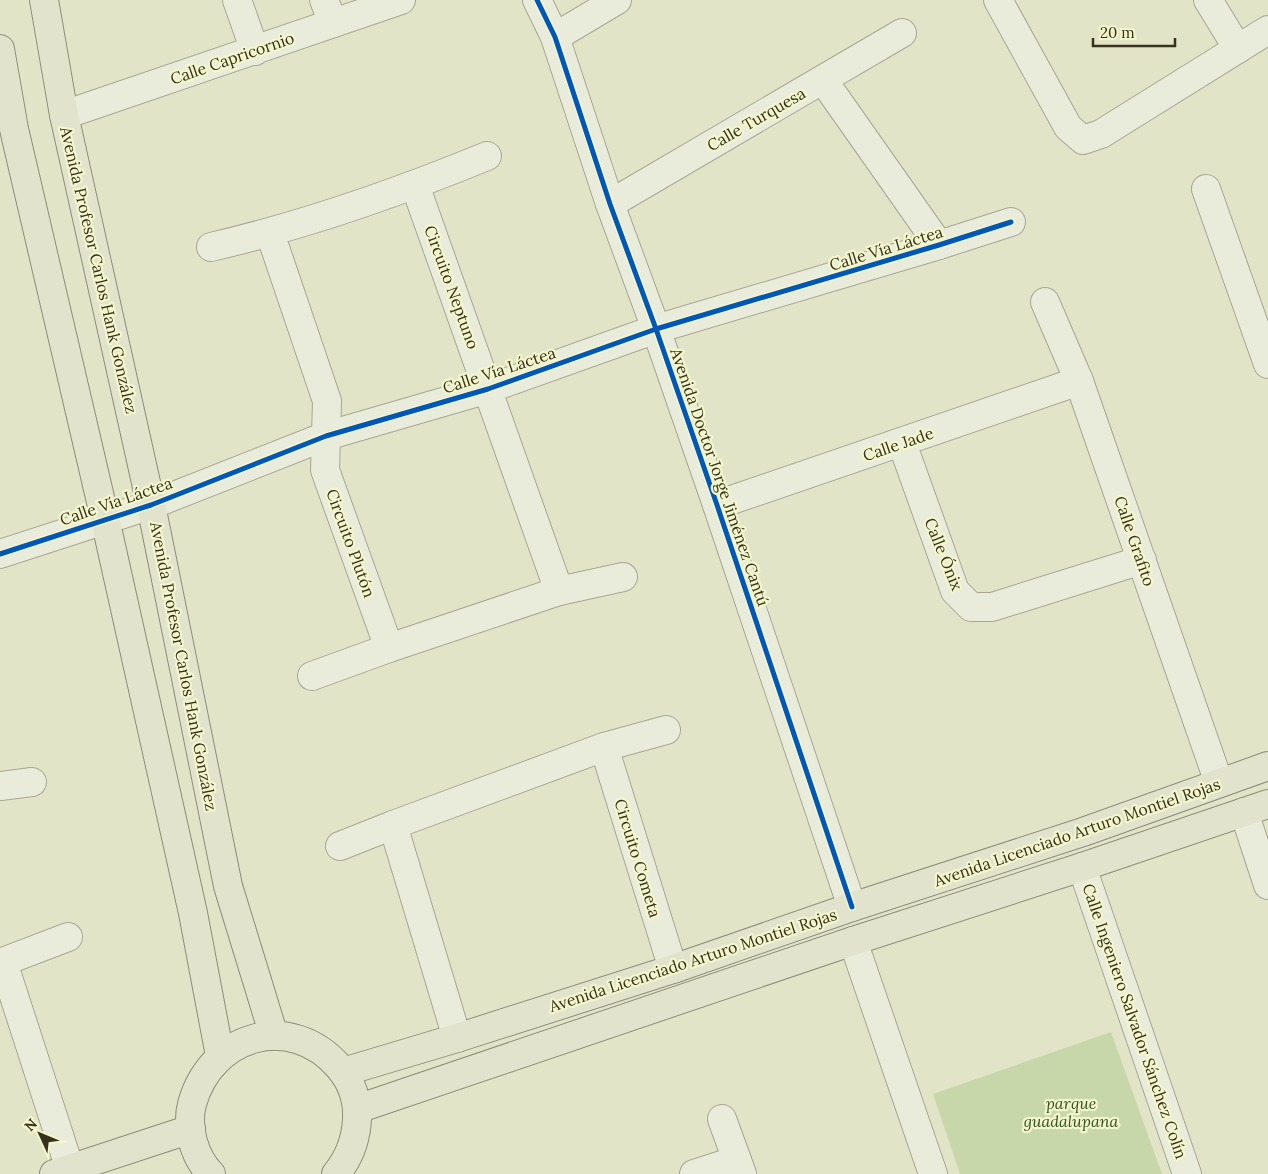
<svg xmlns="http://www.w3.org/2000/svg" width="1268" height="1174" font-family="Lora,serif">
<rect width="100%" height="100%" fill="#e2e4c8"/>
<path fill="#c7d7aa" d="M1111,1032L1162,1174H960L933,1094Z"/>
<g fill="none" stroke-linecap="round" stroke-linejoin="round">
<g stroke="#a7a792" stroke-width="30">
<g id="minor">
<path d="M237,0L255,51"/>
<path d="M324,0L333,23"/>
<path d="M537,0L555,37L610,204L656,329L717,505L852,907"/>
<path d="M998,0L1068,127L1083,140L1101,134L1268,30"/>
<path d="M1208,0L1238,49"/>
<path d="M555,37L617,0"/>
<path d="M823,80L939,245"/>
<path d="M64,115L401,0"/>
<path d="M415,185L559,591"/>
<path d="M1206,189L1268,364"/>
<path d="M610,204L902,33"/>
<path d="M270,233L327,401L325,470L389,648"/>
<path d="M211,247C305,225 397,193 487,156"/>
<path d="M1045,302L1079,381L1219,783"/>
<path d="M902,443L955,591L971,607H992L1142,560"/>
<path d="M717,505L1079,381"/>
<path d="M0,554L151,505L326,436L488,389L656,329L939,245L1011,222"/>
<path d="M312,676L389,648L559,591L623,577"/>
<path d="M604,747L673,969"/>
<path d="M0,786L32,782"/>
<path d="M1244,812L1268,885"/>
<path d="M393,825L457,1038"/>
<path d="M340,846L393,825L604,747L666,730"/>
<path d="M1082,867L1187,1174"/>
<path d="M853,941L933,1174"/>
<path d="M3,962L70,1169"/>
<path d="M0,963L68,937"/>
<path d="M722,1119L742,1174"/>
<path d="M694,1174L737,1160"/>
</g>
</g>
<g stroke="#8d8d79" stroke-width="30">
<g id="major">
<path d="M44,0L64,115L151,505L228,886L274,1036"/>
<path d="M0,49L14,129L105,519L193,913L220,1056"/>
<path d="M343,1072L457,1038L673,969L852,907L1083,832L1268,766"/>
<path d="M357,1109L853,941L1082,867L1268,804"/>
<path d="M54,1174L191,1129"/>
<path d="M211,1174C194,1157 186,1127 192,1104C211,1035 290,1011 339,1067C351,1081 358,1100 357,1119C356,1140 350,1157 336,1174"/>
</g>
</g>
<use href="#minor" stroke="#eaecdb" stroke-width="28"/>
<use href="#major" stroke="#e2e3cc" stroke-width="28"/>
<g stroke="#f3f6cd" stroke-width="8">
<g id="cycleway">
<path d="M537,0L555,37L610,204L656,329L717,505L852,907"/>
<path d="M0,554L151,505L326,436L488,389L656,329L939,245L1011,222"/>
</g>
</g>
<use href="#cycleway" stroke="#0057b8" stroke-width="5"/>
</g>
<g text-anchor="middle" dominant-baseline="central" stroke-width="4.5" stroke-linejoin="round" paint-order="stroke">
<g font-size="16" fill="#36321b" stroke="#f3f6cd">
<text transform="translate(232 58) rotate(-19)">Calle Capricornio</text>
<text transform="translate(756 119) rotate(-30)">Calle Turquesa</text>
<text transform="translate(886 248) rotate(-17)">Calle Vía Láctea</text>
<text transform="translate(99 270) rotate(77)">Avenida Profesor Carlos Hank González</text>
<text transform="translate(452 287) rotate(70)">Circuito Neptuno</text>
<text transform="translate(499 370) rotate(-18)">Calle Vía Láctea</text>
<text transform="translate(898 444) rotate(-19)">Calle Jade</text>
<text transform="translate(720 477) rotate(71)">Avenida Doctor Jorge Jiménez Cantú</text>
<text transform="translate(116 501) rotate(-19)">Calle Vía Láctea</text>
<text transform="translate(1135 541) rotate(71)">Calle Grafito</text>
<text transform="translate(351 543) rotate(70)">Circuito Plutón</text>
<text transform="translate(944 554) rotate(68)">Calle Ónix</text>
<text transform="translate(184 666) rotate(79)">Avenida Profesor Carlos Hank González</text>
<text transform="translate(1077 832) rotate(-19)">Avenida Licenciado Arturo Montiel Rojas</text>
<text transform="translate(638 858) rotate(73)">Circuito Cometa</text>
<text transform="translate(693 960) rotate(-18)">Avenida Licenciado Arturo Montiel Rojas</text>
<text transform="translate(1135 1021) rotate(71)">Calle Ingeniero Salvador Sánchez Colín</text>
</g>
<g font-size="16" font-style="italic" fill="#355321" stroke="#f3f6cd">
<text x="1071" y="1103">parque<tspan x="1071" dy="18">guadalupana</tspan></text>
</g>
</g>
<g transform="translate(40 1134) rotate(314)" stroke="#f3f6cd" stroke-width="4" paint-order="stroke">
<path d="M0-4L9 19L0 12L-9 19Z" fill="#36321b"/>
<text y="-8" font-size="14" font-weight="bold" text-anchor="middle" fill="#36321b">N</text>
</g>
<path d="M1093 38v8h82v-8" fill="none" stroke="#36321b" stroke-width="2.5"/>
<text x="1100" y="38" font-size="15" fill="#36321b" stroke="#f3f6cd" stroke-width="4" paint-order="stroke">20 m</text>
</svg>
